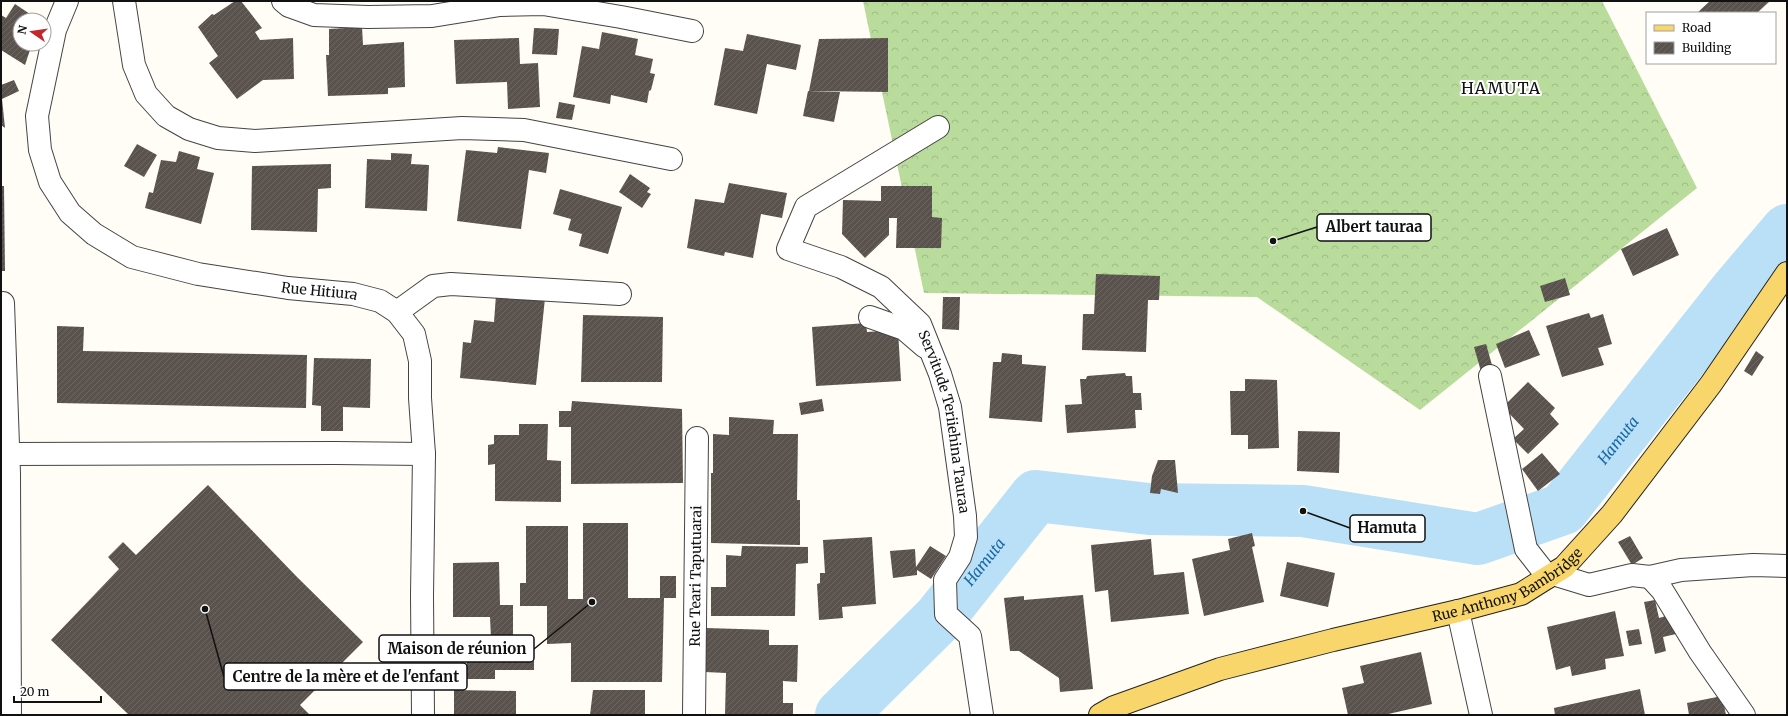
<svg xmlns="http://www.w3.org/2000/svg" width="1788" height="716" font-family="Merriweather,serif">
<defs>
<pattern id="forest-crowns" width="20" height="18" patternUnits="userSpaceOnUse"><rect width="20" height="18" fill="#b9dc9c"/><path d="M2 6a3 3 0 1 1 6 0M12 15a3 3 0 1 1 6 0" fill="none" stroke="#9ebc85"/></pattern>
<pattern id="building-hatch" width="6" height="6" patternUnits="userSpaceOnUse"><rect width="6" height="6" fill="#5a524d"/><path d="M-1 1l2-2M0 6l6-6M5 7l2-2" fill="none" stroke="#6d6662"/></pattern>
</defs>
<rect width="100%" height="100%" fill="#fffdf5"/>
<path fill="url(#forest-crowns)" d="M863,1H1602L1697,188L1420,410L1257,297L924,293Z"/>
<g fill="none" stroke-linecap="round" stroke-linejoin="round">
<path stroke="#b9e0f7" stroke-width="52" id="s1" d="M841,715L939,618L1036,496L1149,509L1303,511L1478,539L1563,509L1737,289L1787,230"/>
</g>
<g fill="url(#building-hatch)">
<path d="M235,1H241L262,28L255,32L260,40L293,38L294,79L263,80L237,99L209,63L218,56L198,27L212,14L214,15Z"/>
<path d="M1710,1H1770L1757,13H1697Z"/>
<path d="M15,4L39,20H20V44H32L25,65L1,50V15L6,18Z"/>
<path d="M362,27L363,45L404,42L405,87L388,88V94L328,96L326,55H329V29Z"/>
<path d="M534,28L559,29L557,55L532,54Z"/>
<path d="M602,32L638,39L635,55L653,59L650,73L655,74L651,90L649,91L647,103L611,95L610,104L573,97L582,46L599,49Z"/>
<path d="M747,34L801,45L796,70L767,64L757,114L714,105L725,48L743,51Z"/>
<path d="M519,38L520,64L538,63L540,107L508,109L507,82L456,84L454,40Z"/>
<path d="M888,38V92L809,91L819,39Z"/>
<path d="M14,80L19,91L2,99L5,128L1,125V85Z"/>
<path d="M808,91L840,92L834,122L803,116Z"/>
<path d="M559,102L575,105L572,120L556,118Z"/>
<path d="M137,144L157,155L144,177L124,166Z"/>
<path d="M498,147L549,153L546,173L529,170L521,229L457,221L466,150L497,153Z"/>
<path d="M179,151L200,157L197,169L214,173L201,224L145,208L149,192L153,193L161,160L176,162Z"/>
<path d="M391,153L412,154L411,164L429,165L427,211L365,208L367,159L391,160Z"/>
<path d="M331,164V188L318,189L317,232L251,230L252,166Z"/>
<path d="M630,174L650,188L647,192L651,194L642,208L619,192Z"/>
<path d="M729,183L787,193L782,218L761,214L753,258L725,252L724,256L687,248L695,199L724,203Z"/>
<path d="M1,186H4L5,271H1Z"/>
<path d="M881,186H932V217L942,218L941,248H896L897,218H889V235L865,258L842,234L843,200L881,201Z"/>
<path d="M560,189L622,207L608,254L579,246L582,234L568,230L571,219L553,214Z"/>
<path d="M1667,228L1679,255L1633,276L1621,249Z"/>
<path d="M1096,274L1160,276L1159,300H1148L1146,352L1082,350L1083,314H1094Z"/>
<path d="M1565,278L1570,295L1545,302L1540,286Z"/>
<path d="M496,295L545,298L536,385L460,378L463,342L471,343L474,320L494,322Z"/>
<path d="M943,297H960L959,330L942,329Z"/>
<path d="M1589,313L1591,318L1603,314L1612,344L1598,348L1604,365L1562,377L1546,326Z"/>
<path d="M583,315L663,317L662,382H581Z"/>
<path d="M866,323L867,332L898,330L901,381L816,386L812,327Z"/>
<path d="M57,326L84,327L83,351L307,355L306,408L57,403Z"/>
<path d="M1529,330L1540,355L1505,368L1496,344Z"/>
<path d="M1486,344L1494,372L1482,375L1474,347Z"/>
<path d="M1756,351L1764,357L1752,376L1744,371Z"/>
<path d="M1002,353L1022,355V364L1046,366L1042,422L989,418L993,362H1001Z"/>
<path d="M314,358L371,359L370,408L343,407V431H321V406L312,405Z"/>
<path d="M1125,373L1126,376H1132L1133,393H1141L1142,410H1135L1136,428L1067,433L1065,405L1082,404L1080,379H1086L1087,376Z"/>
<path d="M1245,379L1277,380L1279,448L1248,449V435H1231L1230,391H1245Z"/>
<path d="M1528,382L1555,408L1550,414L1559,424L1528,454L1513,439L1524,429L1503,407Z"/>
<path d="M822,399L824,411L801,415L799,403Z"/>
<path d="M572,401L682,409L683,483L571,484V427H559V411H571Z"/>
<path d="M729,417L774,420L773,434H798L797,500H800V545L711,543V473H713V434L729,435Z"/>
<path d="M519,424H548L547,460L561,461V502L495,501V464L488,465V445L494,444V435H519Z"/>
<path d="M1298,431L1340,432L1339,473L1297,471Z"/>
<path d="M1542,453L1560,474L1538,491L1522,469Z"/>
<path d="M1158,460H1175L1178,493L1161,489L1160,494L1150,493L1152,476Z"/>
<path d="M208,485L297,577L363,642L300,705L310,715H129L51,640L119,569L108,557L123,542L136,555Z"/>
<path d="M583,523H628V598H660V576H676V598H664L662,682H571V643L547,644V606H520V583H526V526H568V599H583Z"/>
<path d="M1252,533L1255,546L1252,547L1264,602L1204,616L1192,559L1230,550L1228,539Z"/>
<path d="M1630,536L1643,558L1632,565L1618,542Z"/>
<path d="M872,537L876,604L842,607L843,618L819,620L817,584L820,583V573H825L823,540Z"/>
<path d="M1151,539L1154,575L1184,572L1189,614L1111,622L1108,590L1095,592L1091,545Z"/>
<path d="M742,546L808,547V563L796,564L795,616H711V587H726V555L741,556Z"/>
<path d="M930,546L946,556L931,579L917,570V575L893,578L890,551L915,549L916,567Z"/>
<path d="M499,562L500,605H513V639H491L490,617H453V563Z"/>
<path d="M1287,562L1335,573L1328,607L1280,596Z"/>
<path d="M1083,595L1093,689L1060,692L1059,678L1019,651H1010L1004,598L1024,596V600Z"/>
<path d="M1655,600L1659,618L1669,615L1676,634L1663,637L1666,651L1655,654L1644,602Z"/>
<path d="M1615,611L1624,656L1605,659L1606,669L1572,676L1570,666L1556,670L1547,627Z"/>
<path d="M706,628L769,630V645H798L797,682L783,681V703H793V715H725L726,673L705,672Z"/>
<path d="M1639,629L1642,644L1629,646L1626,631Z"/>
<path d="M534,641V670H495V679H467L466,642Z"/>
<path d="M1421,652L1432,704L1384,715H1348L1342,688L1364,683L1360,666Z"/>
<path d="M1640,689L1645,715H1555L1554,708Z"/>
<path d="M454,690L516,691V715H454Z"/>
<path d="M593,690H645V715H590Z"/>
<path d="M1722,696L1726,715H1689L1687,703Z"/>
</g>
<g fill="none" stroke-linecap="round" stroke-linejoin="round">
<g stroke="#444" stroke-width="24">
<g id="minor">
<path id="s2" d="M67,1L55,30L37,116L40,150L50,182L70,213L94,234L132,257L198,274L288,288L353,294L380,301L397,312L414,334L420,361V398L424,454L422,596L423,715"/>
<path d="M124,1L134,65L146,94L166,116L189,129L218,138L255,141L462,128L524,130L671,159"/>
<path d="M283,1L289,6L314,15L368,17L432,16L500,5L543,4L621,17L692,31"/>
<path id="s3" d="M938,127L806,207L788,249L841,267L881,287L920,324L940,374L950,407L965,516L966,537L960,557L945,580L946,614L970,636L982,715"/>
<path d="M3,303L9,474L10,715"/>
<path d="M397,312L433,286L451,284L620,294"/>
<path d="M870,317L904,329L925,347"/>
<path d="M1490,376L1526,549L1548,577"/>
<path d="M8,454L335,453L424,454"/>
<path d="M1553,574L1589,585L1632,575L1650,577L1681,570L1753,565L1787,566"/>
<path d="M1650,577L1662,590L1700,652L1744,715"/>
<path d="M1458,611L1481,715"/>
<path id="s4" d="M694,715L697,438"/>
</g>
</g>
<g stroke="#222" stroke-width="24">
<g id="major">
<path id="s5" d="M1100,715L1114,707L1220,669L1333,640L1458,611L1521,594L1548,577L1564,567L1612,514L1711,384L1787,273"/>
</g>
</g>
<use href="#minor" stroke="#fff" stroke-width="22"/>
<use href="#major" stroke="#f9d66b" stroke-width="22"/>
</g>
<g text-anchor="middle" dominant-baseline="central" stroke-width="4" stroke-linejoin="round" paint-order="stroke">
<g font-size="14" fill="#111" stroke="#fff">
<text stroke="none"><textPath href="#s2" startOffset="491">Rue Hitiura</textPath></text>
<text stroke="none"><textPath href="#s3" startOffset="456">Servitude Teriiehina Tauraa</textPath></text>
<text stroke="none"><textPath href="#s4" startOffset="139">Rue Teari Taputuarai</textPath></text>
<text stroke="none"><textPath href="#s5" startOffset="430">Rue Anthony Bambridge</textPath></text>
</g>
<g font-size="15" font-style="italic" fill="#1768a6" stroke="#fff">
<text stroke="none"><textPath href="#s1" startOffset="917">Hamuta</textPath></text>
<text stroke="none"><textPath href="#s1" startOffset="210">Hamuta</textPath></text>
</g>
<g font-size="16" letter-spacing="1" fill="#111" stroke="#fff">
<text x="1501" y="88">HAMUTA</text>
</g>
</g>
<path fill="none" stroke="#111" stroke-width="1.5" d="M1273 241L1317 227M1303 511L1350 528M592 602L534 649M205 609L224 677"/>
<g fill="#111" stroke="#fff" stroke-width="1.5">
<circle cx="1273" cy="241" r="4"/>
<circle cx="1303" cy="511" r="4"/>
<circle cx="592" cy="602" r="4"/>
<circle cx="205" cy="609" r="4"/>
</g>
<g fill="#fff" stroke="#111" stroke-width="1.5">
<rect x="1317" y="214" width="114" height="27" rx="4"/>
<rect x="1350" y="515" width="75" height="27" rx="4"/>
<rect x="379" y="635" width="155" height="27" rx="4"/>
<rect x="224" y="663" width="243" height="27" rx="4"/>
</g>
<g font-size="15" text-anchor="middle" font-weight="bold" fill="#111">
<text x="1374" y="232">Albert tauraa</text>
<text x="1387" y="533">Hamuta</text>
<text x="457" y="654">Maison de réunion</text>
<text x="346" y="682">Centre de la mère et de l'enfant</text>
</g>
<rect width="1788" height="716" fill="none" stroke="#111111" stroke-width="4"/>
<rect x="1646" y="12" width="130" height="52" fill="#ffffff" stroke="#a0a0a0"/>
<rect x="1654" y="25" width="20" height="6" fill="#f9d66b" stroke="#a0a0a0"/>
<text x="1682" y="32" font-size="12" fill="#111111">Road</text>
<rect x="1654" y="42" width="20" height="12" fill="url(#building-hatch)" stroke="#a0a0a0"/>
<text x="1682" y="52" font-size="12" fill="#111111">Building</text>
<g transform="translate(32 32) rotate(283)"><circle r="19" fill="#ffffff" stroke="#a0a0a0"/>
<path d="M0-3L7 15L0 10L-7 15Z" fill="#c4262e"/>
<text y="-6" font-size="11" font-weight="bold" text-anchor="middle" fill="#111111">N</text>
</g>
<path d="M14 696v6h87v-6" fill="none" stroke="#111111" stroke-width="2"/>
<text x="20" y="696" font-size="12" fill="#111111" stroke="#ffffff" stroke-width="3" paint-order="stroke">20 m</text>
</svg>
